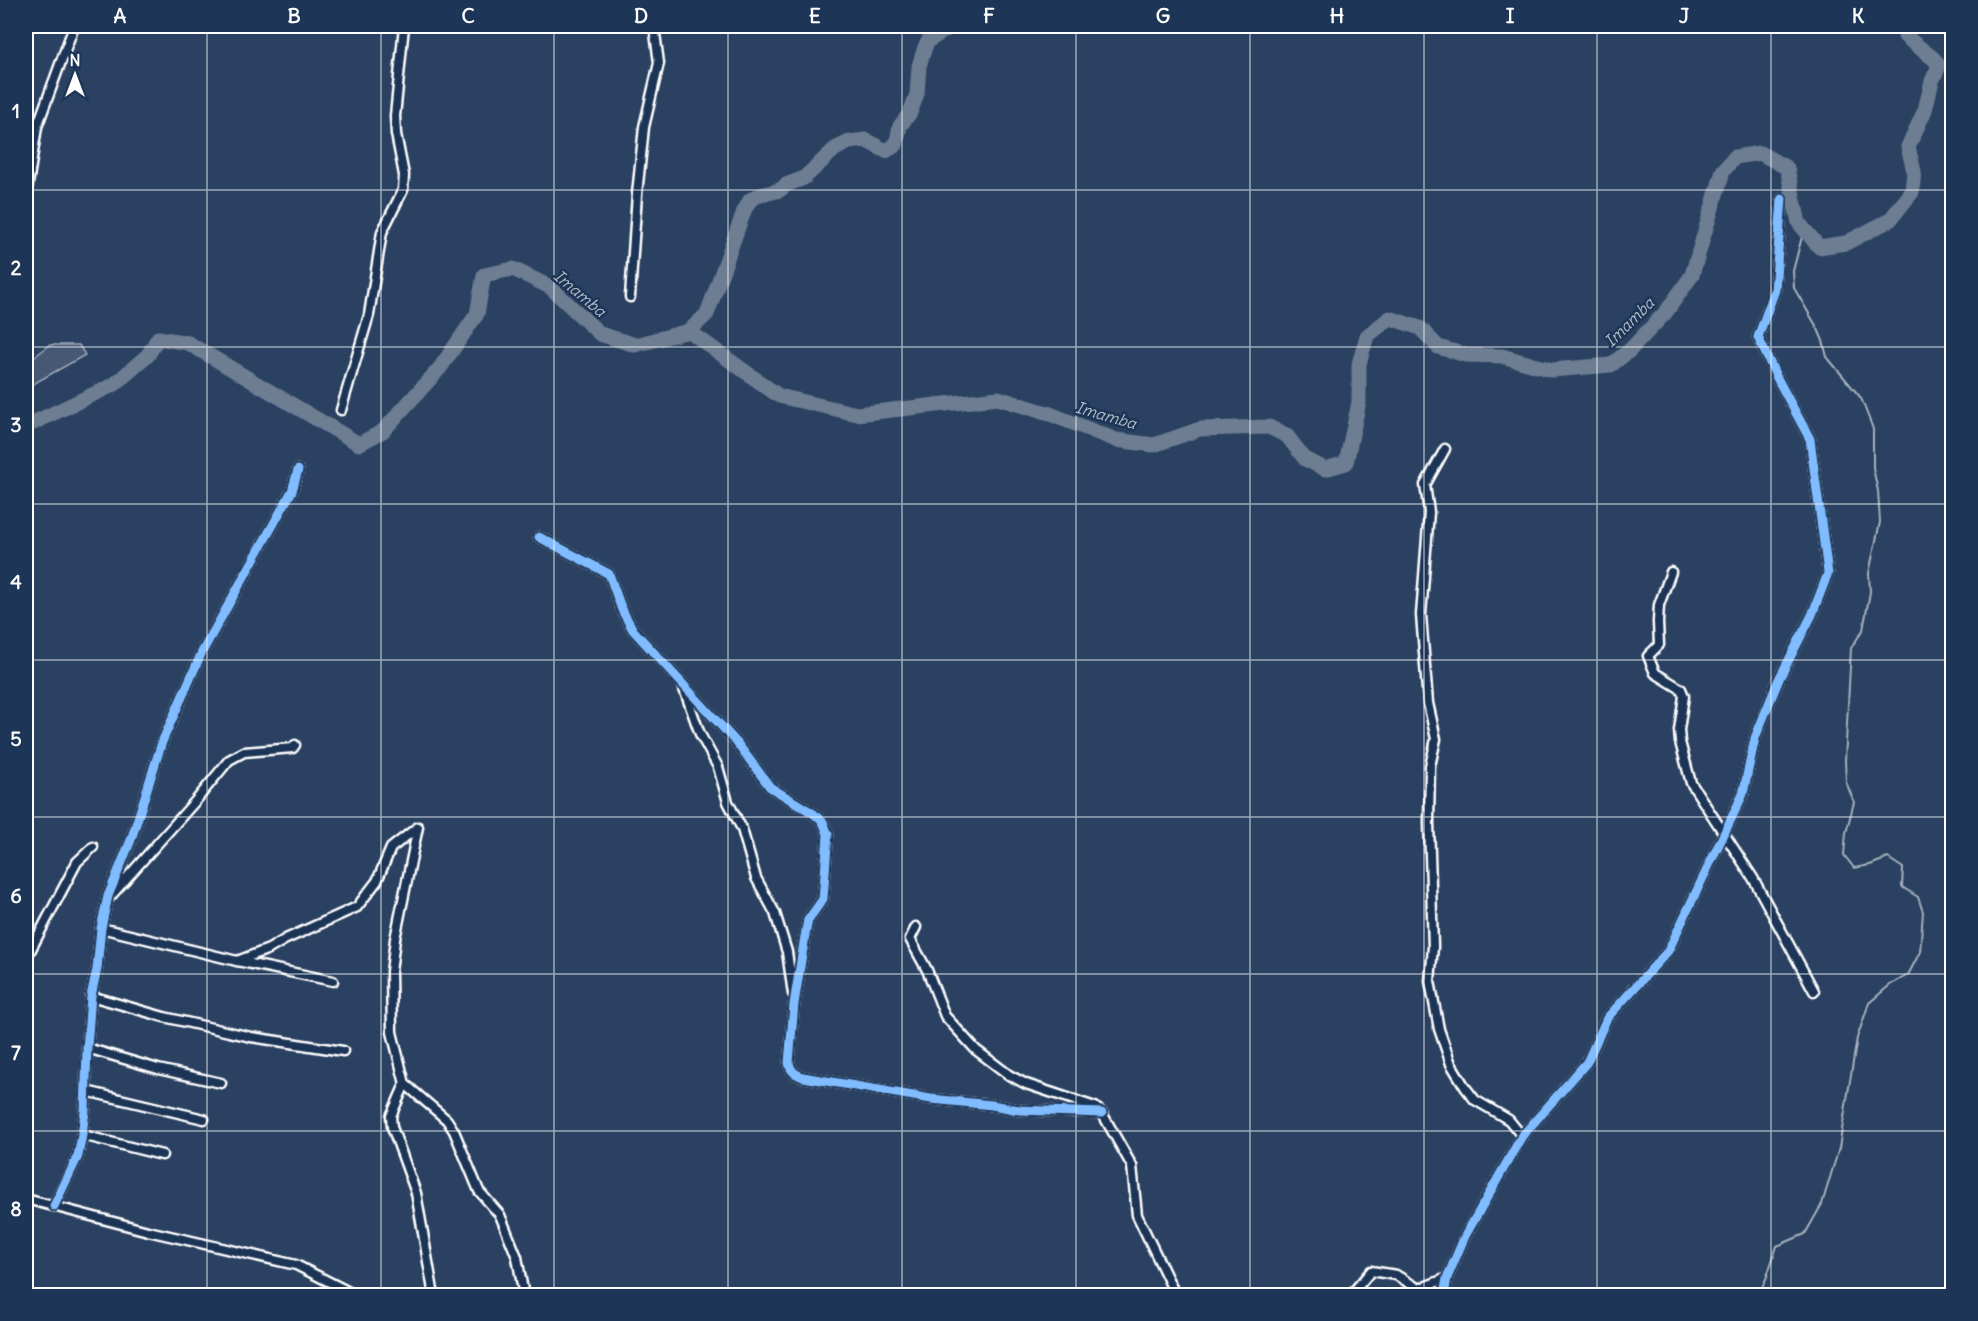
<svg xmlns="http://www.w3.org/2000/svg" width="1978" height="1321" font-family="Delius,sans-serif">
<rect width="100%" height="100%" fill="#2a4161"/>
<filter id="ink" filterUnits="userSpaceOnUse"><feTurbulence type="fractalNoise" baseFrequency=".0167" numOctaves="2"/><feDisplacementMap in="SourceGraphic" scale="12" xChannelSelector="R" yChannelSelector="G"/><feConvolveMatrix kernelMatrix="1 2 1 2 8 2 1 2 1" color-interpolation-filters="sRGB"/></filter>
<g filter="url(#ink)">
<path fill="#465975" stroke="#a2acba" stroke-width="1.5" d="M50,345H79L85,355L26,388V363Z"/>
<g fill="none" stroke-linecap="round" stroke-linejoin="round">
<path stroke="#a7b1be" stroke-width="2" d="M1758,1296L1766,1279L1777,1246L1805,1234L1822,1204L1839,1148L1857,1038L1869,1003L1890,985L1908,975L1920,952L1923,912L1918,897L1902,887L1903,868L1888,858L1870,865L1854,868L1844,855L1846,833L1854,802L1846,782L1845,761L1851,648L1863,630L1870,592L1869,573L1880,522L1878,491L1873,468V429L1861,398L1827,357L1823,341L1818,329L1794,288L1793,271L1804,229"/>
<g stroke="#6d7d92" stroke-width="15">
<path d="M689,331L707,314L744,211L750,200L757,196L780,190L786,185L804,178L835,149L849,142L865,140L886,151L896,145L900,126L910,113L917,94L919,66L925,47L929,40L952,26"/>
<path d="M26,425L33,423L115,384L148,355L158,338L188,343L359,444L383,431L440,368L477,314L484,275L513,269L550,287L600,334L635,345L689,331L779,396L857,414L998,398L1050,414L1116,440L1154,445L1200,429L1269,427L1287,436L1305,459L1325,469L1346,463L1359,402V364L1367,336L1390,318L1420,328L1438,347L1466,355L1502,356L1552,370L1611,365L1630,350L1666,312L1692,275L1723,171L1735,157L1760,153L1787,168L1799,223L1819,247L1846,243L1890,220L1912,192L1914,171L1908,147L1925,110L1932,81L1939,66L1934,59L1905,36L1904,26"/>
</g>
<g stroke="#fff" stroke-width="13">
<g id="minor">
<path d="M26,197L37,127L74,26"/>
<path d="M630,297L637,194L644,127L659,63L654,26"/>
<path d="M341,410L369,315L382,232L403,190L404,175L396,134L395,116L404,26"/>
<path d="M1445,449L1425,485L1429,512L1421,615L1428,703L1436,739L1430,766L1429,823L1433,947L1430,981L1439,1029L1451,1064L1465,1087L1475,1100L1509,1120L1522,1136"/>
<path d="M539,537L609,574L622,610L633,630L737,743L770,787L814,814L823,822L828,834L823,899L808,920L806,930L794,1004L789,1063C791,1072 795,1074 803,1077L931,1099L992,1105L1019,1110L1102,1113"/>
<path d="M1671,572L1659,605L1658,622L1659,645L1648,656L1655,673L1681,689L1684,696L1679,730L1680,742L1691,783L1753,878L1814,991"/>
<path d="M684,689L700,734L718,767L728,802L742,829L756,878L775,913L787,952L793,994"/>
<path d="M109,898L198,798L229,760L244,752L293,748L295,745"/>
<path d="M916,927L910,939L927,970L945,1016L976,1050L1009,1075L1026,1084L1095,1107L1102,1113L1132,1166L1137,1215L1176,1296"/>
<path d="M101,928L237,961L333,981"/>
<path d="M28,955L77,862L93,847"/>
<path d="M237,961L269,949L286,939L357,907L377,881L391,848L418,827L395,939L391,972L392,1032L405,1084L447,1120L454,1131L479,1191L500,1215L517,1257L524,1296"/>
<path d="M91,996L164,1017L251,1037L343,1051"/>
<path d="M87,1048L158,1069L221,1083"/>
<path d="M405,1084L391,1116L392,1127L416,1193L434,1296"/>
<path d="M86,1091L204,1119"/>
<path d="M82,1135L162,1155"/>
<path d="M26,1199L148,1231L296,1265L357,1296"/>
<path d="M54,1206L78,1156L82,1135L85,1111L87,1048L91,996L97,969L101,928L108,896L131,840L162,742L202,652L292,491L298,470"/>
<path d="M1350,1296L1371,1271L1396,1275L1419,1289L1447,1278"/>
<path d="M1444,1296L1447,1278L1465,1236L1522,1136L1587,1062L1607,1018L1668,951L1743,794L1755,738L1779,679L1812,615L1828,573L1810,439L1777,378L1758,337L1775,290L1782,199"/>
</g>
</g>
<use href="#minor" stroke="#1d3557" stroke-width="8"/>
<g stroke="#1d3557" stroke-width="13">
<g id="cycleway">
<path d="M539,537L609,574L622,610L633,630L737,743L770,787L814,814L823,822L828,834L823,899L808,920L806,930L794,1004L789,1063C791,1072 795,1074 803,1077L931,1099L992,1105L1019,1110L1102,1113"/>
<path d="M54,1206L78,1156L82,1135L85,1111L87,1048L91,996L97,969L101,928L108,896L131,840L162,742L202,652L292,491L298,470"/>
<path d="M1444,1296L1447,1278L1465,1236L1522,1136L1587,1062L1607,1018L1668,951L1743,794L1755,738L1779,679L1812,615L1828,573L1810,439L1777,378L1758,337L1775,290L1782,199"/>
</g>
</g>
<use href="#cycleway" stroke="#80bcff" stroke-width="9"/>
</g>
</g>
<path fill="none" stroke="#fff" stroke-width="1.5" stroke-opacity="0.55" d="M207,26V1296M381,26V1296M554,26V1296M728,26V1296M902,26V1296M1076,26V1296M1250,26V1296M1424,26V1296M1597,26V1296M1771,26V1296M26,190H1952M26,347H1952M26,504H1952M26,660H1952M26,817H1952M26,974H1952M26,1131H1952"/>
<g text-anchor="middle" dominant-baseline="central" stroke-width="5" stroke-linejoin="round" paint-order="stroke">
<g font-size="16" font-style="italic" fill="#b6bec8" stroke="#1d3557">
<text transform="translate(580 293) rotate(40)">Imamba</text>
<text transform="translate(1629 322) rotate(-45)">Imamba</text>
<text transform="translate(1106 415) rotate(16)">Imamba</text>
</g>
</g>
<rect width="1978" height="1321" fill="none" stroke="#1d3557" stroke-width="66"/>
<g transform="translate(75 75)" stroke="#1d3557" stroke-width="4.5" paint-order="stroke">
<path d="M0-4.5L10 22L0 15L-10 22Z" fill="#ffffff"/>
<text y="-9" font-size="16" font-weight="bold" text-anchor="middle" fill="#ffffff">N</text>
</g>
<rect x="33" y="33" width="1912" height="1255" fill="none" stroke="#fff" stroke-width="2"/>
<g font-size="20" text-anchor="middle" font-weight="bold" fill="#fff">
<text x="120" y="23">A</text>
<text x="294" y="23">B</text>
<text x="468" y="23">C</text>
<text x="641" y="23">D</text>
<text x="815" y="23">E</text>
<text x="989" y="23">F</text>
<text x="1163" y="23">G</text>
<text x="1337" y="23">H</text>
<text x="1510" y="23">I</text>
<text x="1684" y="23">J</text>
<text x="1858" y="23">K</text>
<text x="16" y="118">1</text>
<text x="16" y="275">2</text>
<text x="16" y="432">3</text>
<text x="16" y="589">4</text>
<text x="16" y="746">5</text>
<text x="16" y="903">6</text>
<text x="16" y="1060">7</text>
<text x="16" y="1216">8</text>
</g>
</svg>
